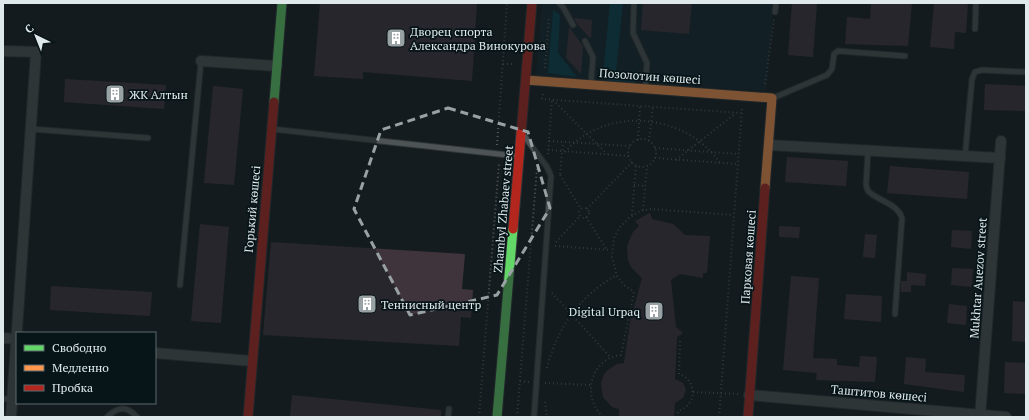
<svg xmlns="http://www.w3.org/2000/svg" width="1029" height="420" font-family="'PT Serif',serif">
<rect width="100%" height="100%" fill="#141c1f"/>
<path fill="#10252b" d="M542,3H774L766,91L536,76Z"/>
<g fill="#06404d">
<path d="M610,3H623L616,71H635V83L608,81L603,74Z"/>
<path d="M553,10L560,15L558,53L577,77L548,73Z"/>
</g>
<g fill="#3f343c">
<path d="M320,3H477L472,81L363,72V79L314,76Z"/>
<path d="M643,3H692L689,34L641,30Z"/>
<path d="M792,3H817L813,57L788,55Z"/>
<path d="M871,3H912L908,46L845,44L847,17L870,19Z"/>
<path d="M934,3H968L966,33L955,32L954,49L930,47Z"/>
<path d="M574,18L592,20L591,39L577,24Z"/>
<path d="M569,27L583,46L581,74L566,58Z"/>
<path d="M65,79L166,85L164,109L64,102Z"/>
<path d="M985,84L1026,86V111L984,110Z"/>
<path d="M213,86L243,89L234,185L204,183Z"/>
<path d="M787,157L848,161L846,186L785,182Z"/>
<path d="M890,166L969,172L967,199L887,193Z"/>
<path d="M650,213L652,219L673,224L685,235L710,236L707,273H703V278L680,274L671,280L676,327L683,333L677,337L675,379L683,383L686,390L683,398L675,403L674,417H619V409L612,407L603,397L601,384L604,374L608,370L617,364L624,363L630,322L642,278L631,267L628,260L627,246L633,232L639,226L635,221Z"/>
<path d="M200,224L229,227L221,323L191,321Z"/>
<path d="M779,226L800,227L799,238L779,237Z"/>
<path d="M952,230L972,231L971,249L951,247Z"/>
<path d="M865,234L877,235L875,258L863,257Z"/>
<path d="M271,242L465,254L462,289L473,290L471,318L461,317L459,346L263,335Z"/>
<path d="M952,268L973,269L972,287L951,285Z"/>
<path d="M907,272L926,274L925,286L911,285V292H901V281H907Z"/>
<path d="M791,276L819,278L813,358L837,359V365L859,367L860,356L877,357L875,382L816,380L817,373L783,370Z"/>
<path d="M51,286L152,292L150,316L50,310Z"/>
<path d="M846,294L882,296L881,322L844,319Z"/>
<path d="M1013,301L1026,302V342L1012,341Z"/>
<path d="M949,304L967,306L966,325L947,323Z"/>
<path d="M906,357L926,359L925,372L965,375L964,392L904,384Z"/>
<path d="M1005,362L1026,363L1025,394L1004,393Z"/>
<path d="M292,395L441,410V417H290Z"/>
</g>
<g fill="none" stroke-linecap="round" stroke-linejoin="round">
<g stroke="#313739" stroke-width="7">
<g id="lane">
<path d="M559,3L563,7L573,25"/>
<path d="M634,3L633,33L647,63L645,88"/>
<path d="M775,12L776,3"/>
<path d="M975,29L976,3"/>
<path d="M585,41L593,57L591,83"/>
<path d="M773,98L827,75L832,69L834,54L838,51L905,56"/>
<path d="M31,129L148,138"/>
<path d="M272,129L516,156"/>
<path d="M525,137L547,167L551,176L534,417"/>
<path d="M868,151L866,185L868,191C878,201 897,203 902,218L895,314"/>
<path d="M965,156L972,79L975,72L982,70L1026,72"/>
<path d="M180,285L201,61"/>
<path d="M3,399H12"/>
<path d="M107,417C118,407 126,405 137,417"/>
<path d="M448,417L449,409"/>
</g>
</g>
<g stroke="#313739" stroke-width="12">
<g id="street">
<path d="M3,51L36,52L11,417"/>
<path d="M201,61L277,66"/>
<path d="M769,145L1000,158"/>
<path d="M3,338L17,339"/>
<path d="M155,353L252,361"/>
<path d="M749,395L1006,417"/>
<path d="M980,417L1001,141"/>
</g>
</g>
<g stroke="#313739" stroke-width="11">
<g id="fast">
<path d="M274,102L282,3"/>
<path d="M497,417L513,229"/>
</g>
</g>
<g stroke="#313739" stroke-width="11">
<path id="slow" d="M526,80L772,98L765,188"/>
</g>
<g stroke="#313739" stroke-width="11">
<g id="jam">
<path d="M513,229L532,3"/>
<path d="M248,417L274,102"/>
<path d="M748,417L765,188"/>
</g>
</g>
<g stroke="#555b5d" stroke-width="2" stroke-dasharray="1 3" stroke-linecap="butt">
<path d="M503,64H514"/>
<path d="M545,68L549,17"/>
<path d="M765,84L774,19"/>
<path d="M543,94L542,99L741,113"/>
<path d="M553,100L607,154"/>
<circle cx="642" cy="153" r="14"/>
<path d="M638,140L640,106"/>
<path d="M549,141L630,146"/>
<path d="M649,141L653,106"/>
<path d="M497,145L507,3"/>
<path d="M655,148L738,154"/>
<path d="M548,150L629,156"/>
<path d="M565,152C606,105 686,113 720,163"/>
<path d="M548,154L552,99"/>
<path d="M655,158L737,164"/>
<path d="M676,160L736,113"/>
<path d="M560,174L563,142"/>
<path d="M560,175L581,209"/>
<path d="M634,185L645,186"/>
<circle cx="584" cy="213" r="5"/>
<path d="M587,209L632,162"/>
<path d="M643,210L647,166"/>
<path d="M632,215L636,165"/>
<path d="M586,217L607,250"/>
<path d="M556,242L580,216"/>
<path d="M555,246L611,250"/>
<path d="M552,293L611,358"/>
<path d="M547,368C557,328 580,295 617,275"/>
<path d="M520,381L529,382"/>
<path d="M545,383L591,385"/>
<path d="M693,392L738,394"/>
<path d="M545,402L547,417"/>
<path d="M479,417L499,163"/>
<path d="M517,417L537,168"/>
<path d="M603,417C581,397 590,359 621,355L634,292L624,285L617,276L612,257L614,238L620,227L629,218L640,211L651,209L733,215"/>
<path d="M677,417L678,411C698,405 697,380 679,374L680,341"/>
<path d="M719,417L742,109"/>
</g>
<use href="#lane" stroke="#4e5456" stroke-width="5"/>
<use href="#street" stroke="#4e5456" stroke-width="10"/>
<use href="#fast" stroke="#63d668" stroke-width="9"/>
<use href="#slow" stroke="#ff974d" stroke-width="9"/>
<use href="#jam" stroke="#b3261e" stroke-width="9"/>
</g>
<path d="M0 0H1029V420H0ZM448,108L528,132L550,208L497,295L410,315L354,209L381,130Z" fill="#141c1f" fill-opacity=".55" fill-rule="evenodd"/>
<path fill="none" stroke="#98a1a4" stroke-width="3" stroke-dasharray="8 5" stroke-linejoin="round" d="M448,108L528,132L550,208L497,295L410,315L354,209L381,130Z"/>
<defs>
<g id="building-square" transform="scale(1)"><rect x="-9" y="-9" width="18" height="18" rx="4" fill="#98a1a4" stroke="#071519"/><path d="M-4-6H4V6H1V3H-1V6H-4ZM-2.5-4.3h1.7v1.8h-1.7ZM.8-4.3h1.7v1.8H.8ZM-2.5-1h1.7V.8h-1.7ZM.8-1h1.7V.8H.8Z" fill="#fff"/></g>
</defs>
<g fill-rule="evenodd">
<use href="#building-square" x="396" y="38"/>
<use href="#building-square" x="115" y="94"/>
<use href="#building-square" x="367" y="304"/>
<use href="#building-square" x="654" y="311"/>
</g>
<g text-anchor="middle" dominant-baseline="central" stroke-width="3.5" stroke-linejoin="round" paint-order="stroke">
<g font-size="12" fill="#dfe8eb" stroke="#071519" text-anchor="start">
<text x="410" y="31">Дворец спорта<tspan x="410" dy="14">Александра Винокурова</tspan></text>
<text x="129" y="94">ЖК Алтын</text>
<text x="381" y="304">Теннисный центр</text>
<text x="640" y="311" text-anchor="end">Digital Urpaq</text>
</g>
<g font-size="12" fill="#dfe8eb" stroke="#071519">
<text transform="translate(650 76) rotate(4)">Позолотин көшесі</text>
<text transform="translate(252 209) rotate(-85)">Горький көшесі</text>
<text transform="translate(503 209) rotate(-85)">Zhambyl Zhabaev street</text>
<text transform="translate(748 257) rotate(-86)">Парковая көшесі</text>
<text transform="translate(978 278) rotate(-86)">Mukhtar Auezov street</text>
<text transform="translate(879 393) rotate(5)">Таштитов көшесі</text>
</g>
</g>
<rect width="1029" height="420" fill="none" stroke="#dfe8eb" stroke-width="8"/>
<rect x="16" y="332" width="140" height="72" fill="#071519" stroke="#5d696d"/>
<rect x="24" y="345" width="20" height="6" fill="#63d668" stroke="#5d696d"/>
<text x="52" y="352" font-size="12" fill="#dfe8eb">Свободно</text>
<rect x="24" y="365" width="20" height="6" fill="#ff974d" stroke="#5d696d"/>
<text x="52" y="372" font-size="12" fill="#dfe8eb">Медленно</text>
<rect x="24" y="385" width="20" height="6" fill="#b3261e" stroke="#5d696d"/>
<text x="52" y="392" font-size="12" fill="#dfe8eb">Пробка</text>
<g transform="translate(36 36) rotate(317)" stroke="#071519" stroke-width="3" paint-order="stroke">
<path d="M0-3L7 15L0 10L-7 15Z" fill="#dfe8eb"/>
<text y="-6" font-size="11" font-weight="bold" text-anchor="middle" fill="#dfe8eb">С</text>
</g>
</svg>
